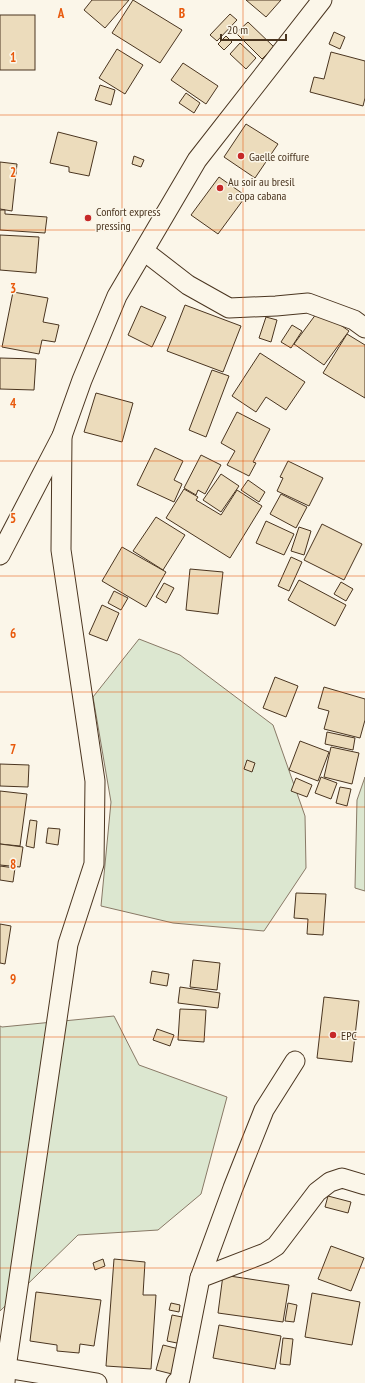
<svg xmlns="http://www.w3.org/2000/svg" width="365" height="1383" font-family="'PT Sans Narrow',sans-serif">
<rect width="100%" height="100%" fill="#fbf6e9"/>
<g fill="#dce7d0" stroke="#887966">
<path d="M139,639L180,655L273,725L305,816L306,868L264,931L173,923L101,906L111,802L93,697Z"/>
<path d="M365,777V891L355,888L357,800Z"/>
<path d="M114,1016L139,1065L227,1097L201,1194L158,1230L78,1235L0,1311V1026L2,1027Z"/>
</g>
<g fill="#ecdcbc" stroke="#4a3520">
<path d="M92,0H129L105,28L84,10Z"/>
<path d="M133,0L182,30L160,63L112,33Z"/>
<path d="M246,0H281L266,17Z"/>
<path d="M230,14L237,20L217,41L210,35Z"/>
<rect x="0" y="15" width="35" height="55"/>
<path d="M248,22L274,47L262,59L236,33Z"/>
<path d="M334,32L345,37L340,49L329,44Z"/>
<path d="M226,36L232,42L224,50L218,44Z"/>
<path d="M240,43L256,58L246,69L230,54Z"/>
<path d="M117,49L143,65L125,94L99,78Z"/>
<path d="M331,52L365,61V98L363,106L310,92L314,77L324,79Z"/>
<path d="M183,63L218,86L206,104L171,80Z"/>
<path d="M100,85L115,90L111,105L95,100Z"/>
<path d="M186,93L200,103L194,113L179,103Z"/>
<path d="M246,124L278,144L255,178L224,157Z"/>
<path d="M58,132L97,142L89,176L69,172V167L50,163Z"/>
<path d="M134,156L144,160L141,167L132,164Z"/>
<path d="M0,162L17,164L12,211L0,209Z"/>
<path d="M219,177L246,196L218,234L191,215Z"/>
<path d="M0,210H5V214L47,217L45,233L0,230Z"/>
<path d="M0,235L39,237L36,273L0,270Z"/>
<path d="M13,292L48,298L43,322L59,325L55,342L42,340L39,354L2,347Z"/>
<path d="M185,305L241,326L223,372L167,351Z"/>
<path d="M141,306L166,317L152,347L128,335Z"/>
<path d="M319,310L349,331L324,365L294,344Z"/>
<path d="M266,317L277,320L271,342L259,338Z"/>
<path d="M292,325L302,331L291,348L281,342Z"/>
<path d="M347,334L365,345V398L323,373Z"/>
<path d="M260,353L305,382L286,410L266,397L256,412L232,396Z"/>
<path d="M0,358L36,359L34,390L0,389Z"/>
<path d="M212,370L229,376L206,437L189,430Z"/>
<path d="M96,393L133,403L122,442L84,432Z"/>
<path d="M237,412L270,429L253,462L256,463L249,476L227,465L235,451L221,443Z"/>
<path d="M155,448L183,461L174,480L182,484L174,502L137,485Z"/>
<path d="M201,455L221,465L205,494L198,490L196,495L184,488Z"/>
<path d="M288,461L323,478L309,506L277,491L283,478L280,477Z"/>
<path d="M221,474L239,486L221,512L203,500Z"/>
<path d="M248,480L265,492L259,502L241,490Z"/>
<path d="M184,489L198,497L196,500L221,515L237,490L262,506L230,558L166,518Z"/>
<path d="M281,494L307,507L296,528L270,514Z"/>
<path d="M156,517L185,535L163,570L133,551Z"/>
<path d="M266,521L294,534L284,555L256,543Z"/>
<path d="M322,524L362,544L344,580L304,560Z"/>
<path d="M299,527L311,531L304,555L291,551Z"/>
<path d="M122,547L166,572L146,607L102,581Z"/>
<path d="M291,557L302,562L289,591L278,586Z"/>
<path d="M190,569L223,572L218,614L186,610Z"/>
<path d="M299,580L346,605L335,626L288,600Z"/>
<path d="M341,582L353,589L346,601L334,594Z"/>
<path d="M164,583L174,588L166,603L156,597Z"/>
<path d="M114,591L128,598L121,610L108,603Z"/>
<path d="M102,605L119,613L107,641L89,634Z"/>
<path d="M275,677L298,686L286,717L263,708Z"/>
<path d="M324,687L365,699V720L360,738L324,729L329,711L318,708Z"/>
<path d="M327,732L355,738L353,750L325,744Z"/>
<path d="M300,741L329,752L318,781L289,770Z"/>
<path d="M331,747L359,753L352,784L324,777Z"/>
<path d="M247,760L255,763L252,772L244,769Z"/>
<path d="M0,764L29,765L28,787L0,786Z"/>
<path d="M321,777L337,783L331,799L315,793Z"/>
<path d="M296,778L312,785L307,797L291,791Z"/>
<path d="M340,787L351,789L347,806L336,803Z"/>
<path d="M0,791L27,794L20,846L0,844Z"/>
<path d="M30,820L37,821L34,848L26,846Z"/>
<path d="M48,828L60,829L58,845L46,843Z"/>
<path d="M0,844L23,847L20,867L0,865Z"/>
<path d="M0,866L15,868L13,882L0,880Z"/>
<path d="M296,893L326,894L323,935L307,934L308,919L294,918Z"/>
<path d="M0,924L11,926L5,964L0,963Z"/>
<path d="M193,960L220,963L217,990L190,987Z"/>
<path d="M152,971L169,974L167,986L150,983Z"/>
<path d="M180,987L220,993L218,1008L178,1003Z"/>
<path d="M324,997L359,1001L352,1062L317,1058Z"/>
<path d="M180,1009L206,1010L204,1042L178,1040Z"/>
<path d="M157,1029L174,1035L170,1046L153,1040Z"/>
<path d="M328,1196L351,1202L348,1213L325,1207Z"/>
<path d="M331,1246L364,1258L351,1291L318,1279Z"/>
<path d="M103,1259L105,1266L95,1270L93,1263Z"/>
<path d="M114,1259L145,1262L143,1295H156L151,1369L106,1366Z"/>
<path d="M223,1275L289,1285L283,1322L218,1313Z"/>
<path d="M36,1292L101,1300L94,1346L80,1344L79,1353L57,1351V1345L30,1341Z"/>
<path d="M312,1293L360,1302L352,1345L305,1337Z"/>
<path d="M171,1303L180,1305L179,1312L169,1310Z"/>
<path d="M288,1303L297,1305L294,1322L285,1321Z"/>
<path d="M172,1315L187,1318L182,1344L167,1341Z"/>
<path d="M219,1325L281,1336L275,1369L213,1358Z"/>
<path d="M283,1338L293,1339L290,1365L280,1364Z"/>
<path d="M163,1345L179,1349L172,1374L156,1370Z"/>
</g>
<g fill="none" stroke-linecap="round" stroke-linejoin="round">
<g stroke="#4a3520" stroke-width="21">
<g id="minor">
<path d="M144,251L188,285L229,308L276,306L308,303L354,320L365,328"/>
<path d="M0,555L62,436L82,380L117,296L197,160L322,0"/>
<path d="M200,1278L233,1188L264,1110L295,1061"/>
<path d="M0,1367L97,1383"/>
<path d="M5,1383L6,1368L68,944L94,864L95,781L61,550L62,436"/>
<path d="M176,1383L180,1379L200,1278L265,1253L276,1246L317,1192L330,1182L342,1178L365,1185"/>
</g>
</g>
<use href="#minor" stroke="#fbf6e9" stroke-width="19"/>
</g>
<path fill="none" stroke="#e8590c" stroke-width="1" stroke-opacity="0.55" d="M122,0V1383M243,0V1383M0,115H365M0,230H365M0,346H365M0,461H365M0,576H365M0,692H365M0,807H365M0,922H365M0,1037H365M0,1152H365M0,1268H365"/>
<g fill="#c62828" stroke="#fbf6e9" stroke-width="1.5">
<circle cx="241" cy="156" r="4"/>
<circle cx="220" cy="188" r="4"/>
<circle cx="88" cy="218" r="4"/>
<circle cx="333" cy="1035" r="4"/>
</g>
<g text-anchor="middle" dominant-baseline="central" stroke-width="3" stroke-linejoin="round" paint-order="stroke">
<g font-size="12" fill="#4a3520" stroke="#fbf6e9" text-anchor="start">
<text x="249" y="156">Gaelle coiffure</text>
<text x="228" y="181">Au soir au bresil<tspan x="228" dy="14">a copa cabana</tspan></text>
<text x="96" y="211">Confort express<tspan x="96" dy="14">pressing</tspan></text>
<text x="341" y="1035">EPC</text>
</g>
</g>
<g font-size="13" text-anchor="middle" font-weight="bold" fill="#e8590c" stroke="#fbf6e9" stroke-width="3" stroke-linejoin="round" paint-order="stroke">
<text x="61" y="18">A</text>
<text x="182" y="18">B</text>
<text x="13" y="62">1</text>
<text x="13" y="177">2</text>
<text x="13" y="293">3</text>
<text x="13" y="408">4</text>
<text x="13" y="523">5</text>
<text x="13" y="638">6</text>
<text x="13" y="754">7</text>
<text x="13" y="869">8</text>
<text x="13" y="984">9</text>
</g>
<path d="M221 34v6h65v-6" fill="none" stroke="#4a3520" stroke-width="2"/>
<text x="227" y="34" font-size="12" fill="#4a3520" stroke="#fbf6e9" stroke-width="3" paint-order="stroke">20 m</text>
</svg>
